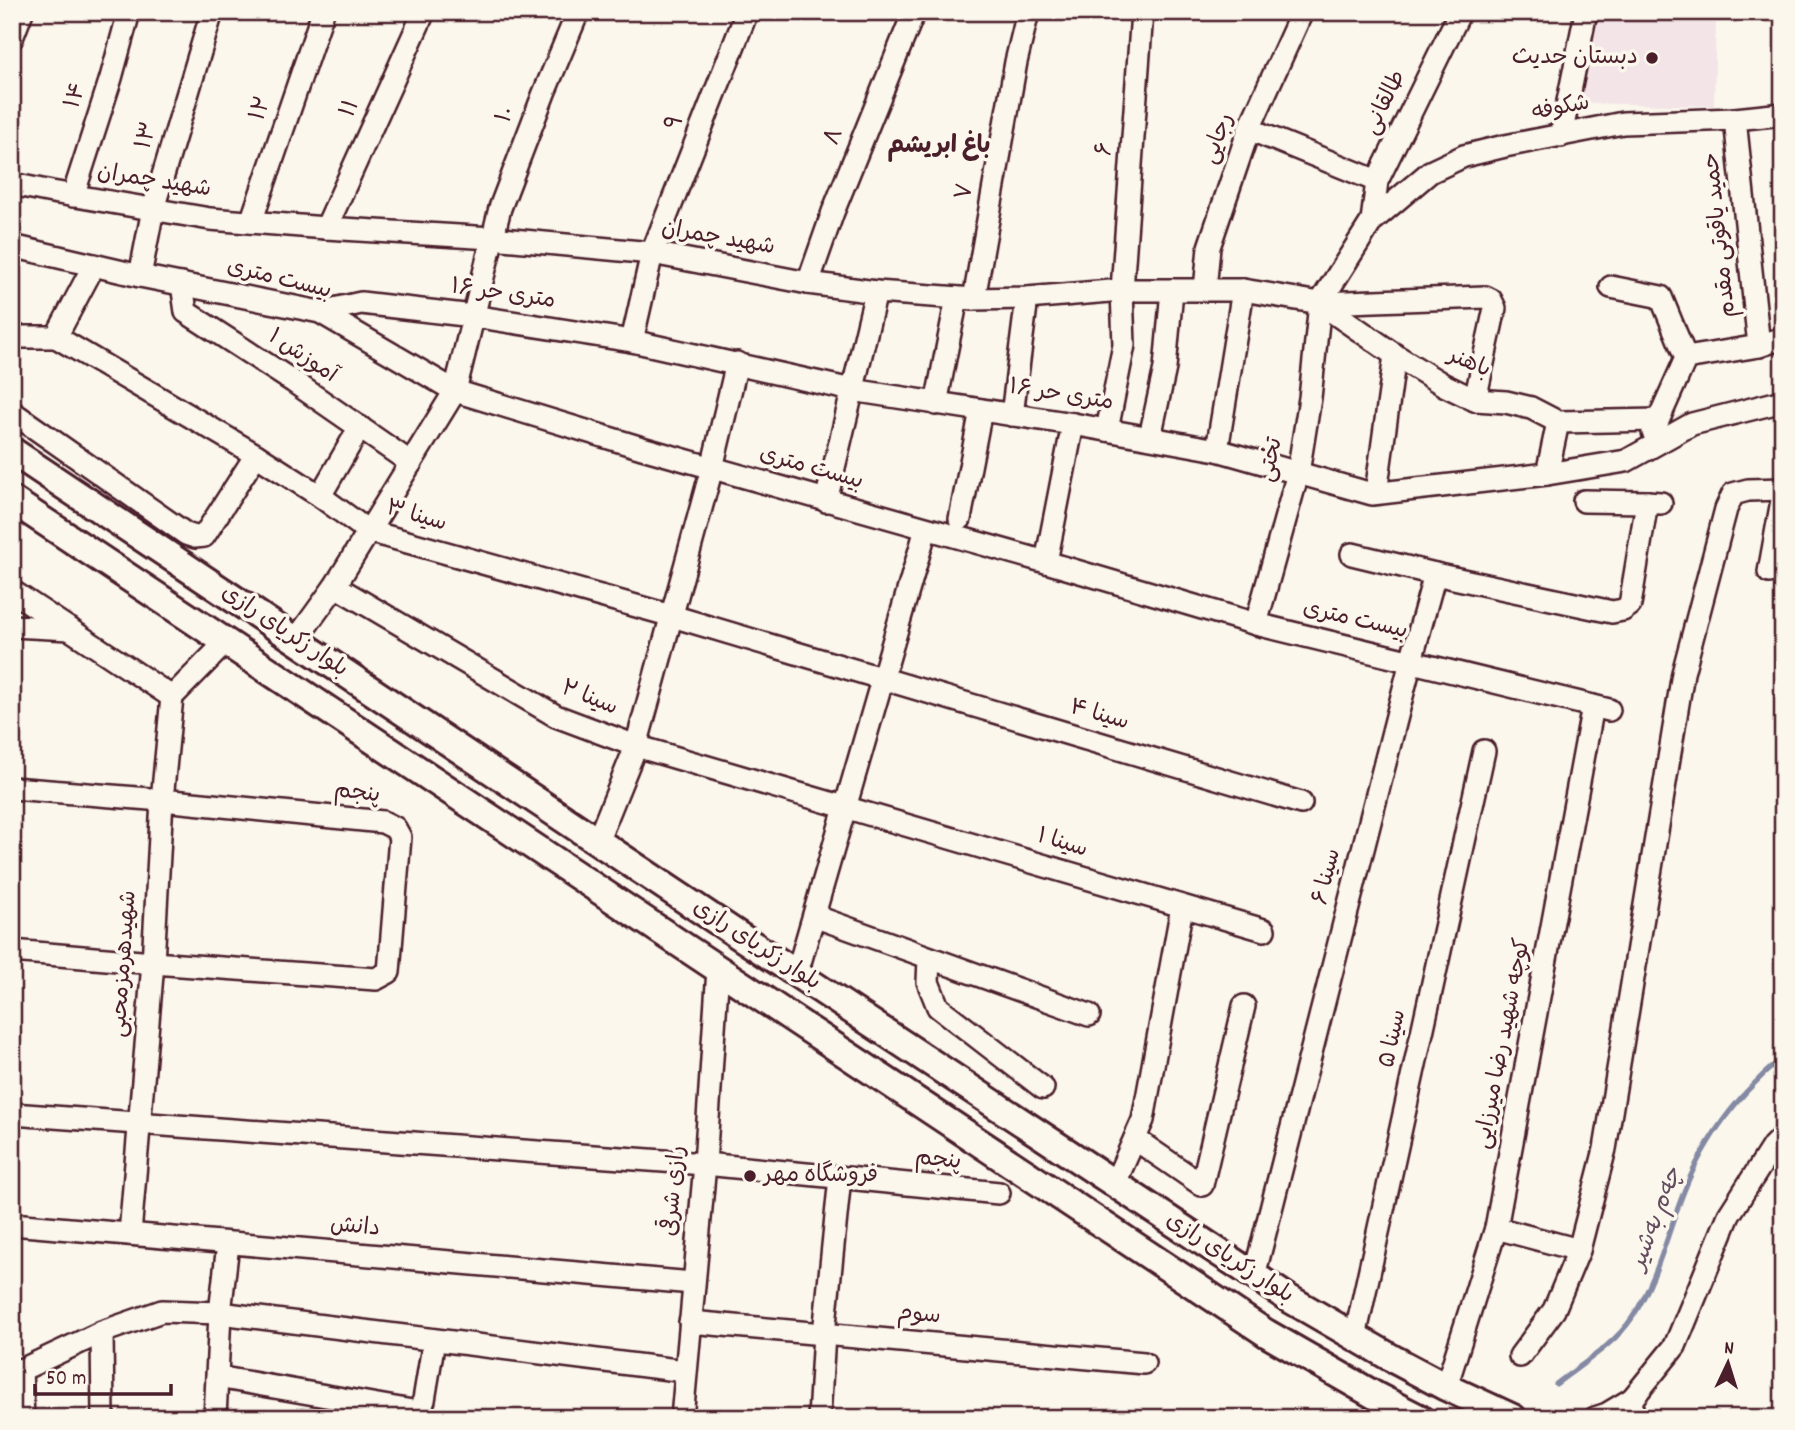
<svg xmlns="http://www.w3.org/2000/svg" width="1795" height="1430" font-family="Dekko,'Playpen Sans Arabic',sans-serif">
<rect width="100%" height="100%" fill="#fbf7ec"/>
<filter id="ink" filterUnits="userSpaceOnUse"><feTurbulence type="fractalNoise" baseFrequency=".0143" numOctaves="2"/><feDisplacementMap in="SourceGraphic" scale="14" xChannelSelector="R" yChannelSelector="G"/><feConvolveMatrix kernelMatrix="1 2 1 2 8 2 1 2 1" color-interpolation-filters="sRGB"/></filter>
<g filter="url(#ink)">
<path fill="#f3e4e8" d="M1598,12H1716L1714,106L1578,103Z"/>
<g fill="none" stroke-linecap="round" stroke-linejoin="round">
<path stroke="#858aa4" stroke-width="5" d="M1556,1384C1582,1364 1614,1345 1632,1318C1661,1274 1669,1222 1691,1175C1705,1144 1724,1116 1747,1091C1759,1079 1769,1067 1783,1059"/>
<g stroke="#4a1f2b" stroke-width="26">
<g id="minor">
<path d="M12,38L22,12"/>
<path d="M1735,119L1759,346"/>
<path d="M1249,129L1377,181"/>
<path d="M1561,136L1586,12"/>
<path d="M12,184L52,192L210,219L326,228L492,238L652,253L808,283L876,292L974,299L1027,298L1122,290H1243L1320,303L1372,221L1430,172L1464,156L1505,146L1623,123L1735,119L1783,114"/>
<path d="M73,196L111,78L129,12"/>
<path d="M1372,221L1377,181L1460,12"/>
<path d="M251,222L323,12"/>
<path d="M326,228L424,12"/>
<path d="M12,246L140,276L320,312L455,391L642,448L1046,562L1256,624L1609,710"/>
<path d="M94,265L56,337L256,455L320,496L368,531L672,616L1301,803"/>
<path d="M140,276L153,209L212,12"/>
<path d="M808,283L833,212L914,12"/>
<path d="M182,284L186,312L294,382L411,463"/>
<path d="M1611,287L1661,297L1686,358"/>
<path d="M1205,290L1209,247L1249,129L1302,12"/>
<path d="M974,299L1016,62L1028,12"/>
<path d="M1320,303L1395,355L1444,385L1475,400L1506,402L1531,408L1558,422L1658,420"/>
<path d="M1320,303L1485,297L1491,300L1495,308L1475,400"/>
<path d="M320,312L361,303L473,316L632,341L852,390L1073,424L1217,450L1372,494L1547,474L1626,461L1692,424L1783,401"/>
<path d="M12,337H56"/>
<path d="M632,341L652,253L747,12"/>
<path d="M936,404L957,298"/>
<path d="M12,412L186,534L195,537L204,536L256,455"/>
<path d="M1012,415L1027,298"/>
<path d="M1107,430L1124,345L1122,290L1142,12"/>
<path d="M1653,432L1686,358L1759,346L1783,338"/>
<path d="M1150,437L1165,368L1172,290"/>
<path d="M1217,450L1243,290"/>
<path d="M1547,474L1558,422"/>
<path d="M1376,493L1395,355"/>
<path d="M320,496L360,427"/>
<path d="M826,501L876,292"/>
<path d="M1584,501L1647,502"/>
<path d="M960,519L981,410"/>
<path d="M1046,562L1073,424"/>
<path d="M1769,572L1783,495"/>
<path d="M1435,574L1612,612L1623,610L1630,605L1647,502L1661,503"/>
<path d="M335,586L556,716L636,746L1264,930"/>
<path d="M12,591L172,697"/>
<path d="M1256,624L1298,473L1310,398L1320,303"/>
<path d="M12,626L70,629"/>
<path d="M296,640L335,586L455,391L500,208L544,93L578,12"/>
<path d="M172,697L226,642"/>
<path d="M12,788L162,800L383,822L395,828L400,837L389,972L376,979L153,963L12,951"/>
<path d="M598,840L636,746L712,468L737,363"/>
<path d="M814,916L1089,1015"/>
<path d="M929,958L928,982L938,1007L1043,1088"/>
<path d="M797,973L926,529"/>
<path d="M12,1114L705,1164L999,1193"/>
<path d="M1135,1139L1202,1185L1244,1006"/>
<path d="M1115,1183L1143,1120L1182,907"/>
<path d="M12,1224L693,1283"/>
<path d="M1496,1228L1579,1250"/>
<path d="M130,1234L153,963L162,800L172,697"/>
<path d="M1254,1276L1411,661L1435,574L1352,554"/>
<path d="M690,1322L1144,1363"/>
<path d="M102,1332L103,1418"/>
<path d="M1355,1337L1484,751"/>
<path d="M1520,1356L1554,1310L1579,1250L1605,1149L1683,673L1726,509L1733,494L1748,490L1783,489"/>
<path d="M12,1369L21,1370L102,1332L162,1311L220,1313L685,1371"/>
<path d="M21,1370L23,1418"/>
<path d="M217,1377L418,1412"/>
<path d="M1446,1387L1496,1228L1593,706"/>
<path d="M1632,1399L1675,1346L1729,1215L1773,1146L1783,1136"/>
<path d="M215,1418L220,1313L228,1244"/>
<path d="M415,1418L424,1400L434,1340"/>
<path d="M682,1418L705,1164L718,969"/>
<path d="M819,1418L824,1334L840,1177"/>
<path d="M1595,1418L1607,1414L1632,1399L1631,1418"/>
</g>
</g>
<g stroke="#4a1f2b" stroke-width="32">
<g id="major">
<path d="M12,451L741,937L1288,1298L1395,1360L1446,1387L1513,1418"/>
<path d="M12,500L1266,1333L1376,1396L1419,1418"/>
</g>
</g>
<use href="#minor" stroke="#fbf7ec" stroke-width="21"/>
<use href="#major" stroke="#fbf7ec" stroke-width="26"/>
</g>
</g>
<g fill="#4a1f2b" stroke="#fbf7ec" stroke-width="2.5">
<circle cx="1652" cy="58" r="7"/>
<circle cx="750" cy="1176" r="7"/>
</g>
<g text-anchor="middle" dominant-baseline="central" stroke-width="7" stroke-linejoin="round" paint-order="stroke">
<g font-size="23" fill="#4a1f2b" stroke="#fbf7ec" text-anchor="end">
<text x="1638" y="58">دبستان حدیث</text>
<text x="764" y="1176" text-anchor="start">فروشگاه مهر</text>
</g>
<g font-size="23" fill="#4a1f2b" stroke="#fbf7ec">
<text transform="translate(77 96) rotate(-72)">۱۴</text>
<text transform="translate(1386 103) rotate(-64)">طالقانی</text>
<text transform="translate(262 109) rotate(-71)">۱۲</text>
<text transform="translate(351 109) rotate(-66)">۱۱</text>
<text transform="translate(1561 109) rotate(-11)">شکوفه</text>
<text transform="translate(507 115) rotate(-69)">۱۰</text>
<text transform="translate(676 123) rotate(-68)">۹</text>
<text transform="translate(148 136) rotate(-74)">۱۳</text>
<text transform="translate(835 137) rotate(-68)">۸</text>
<text transform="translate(1219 139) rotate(-70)">رجایی</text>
<text transform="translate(1106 149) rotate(-86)">۶</text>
<text transform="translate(154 182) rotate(9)">شهید چمران</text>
<text transform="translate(966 192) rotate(-80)">۷</text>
<text transform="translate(1721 235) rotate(-96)">حمید یاقوتی مقدم</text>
<text transform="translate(718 239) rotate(10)">شهید چمران</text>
<text transform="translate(279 280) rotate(14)">بیست متری</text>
<text transform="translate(503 295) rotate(8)">۱۶ متری حر</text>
<text transform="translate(302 357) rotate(34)">آموزش ۱</text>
<text transform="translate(1469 364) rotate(23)">باهنر</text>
<text transform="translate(1061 396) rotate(9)">۱۶ متری حر</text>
<text transform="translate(1272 460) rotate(-78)">تختی</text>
<text transform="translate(811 469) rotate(16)">بیست متری</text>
<text transform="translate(416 517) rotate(16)">سینا ۳</text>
<text transform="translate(1355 621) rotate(13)">بیست متری</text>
<text transform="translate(284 632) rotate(34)">بلوار زکریای رازی</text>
<text transform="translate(589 699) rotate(22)">سینا ۲</text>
<text transform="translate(1099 716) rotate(16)">سینا ۴</text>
<text transform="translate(357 794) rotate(7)">پنجم</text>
<text transform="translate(1062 844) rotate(17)">۱ سینا</text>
<text transform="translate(1328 877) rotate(-76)">سینا ۶</text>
<text transform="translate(756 946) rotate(33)">بلوار زکریای رازی</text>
<text transform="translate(125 964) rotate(-86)">شهیدهرمزمحبی</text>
<text transform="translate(1394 1039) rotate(-78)">سینا ۵</text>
<text transform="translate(1504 1044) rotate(-79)">کوچه شهید رضا میرزایی</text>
<text transform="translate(938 1161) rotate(6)">پنجم</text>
<text transform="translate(675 1191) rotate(-85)">رازی شرقی</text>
<text transform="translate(355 1228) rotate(5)">دانش</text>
<text transform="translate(1229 1259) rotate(33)">بلوار زکریای رازی</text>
<text transform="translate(919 1316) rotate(5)">سوم</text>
</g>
<g font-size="24" font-weight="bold" fill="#4a1f2b" stroke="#fbf7ec">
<text x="939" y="147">باغ ابریشم</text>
</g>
<g font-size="24" font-style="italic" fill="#634c5e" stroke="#fbf7ec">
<text transform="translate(1657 1219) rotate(-69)">چەم بەشیر</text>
</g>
</g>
<rect width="1795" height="1430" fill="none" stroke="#fbf7ec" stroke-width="42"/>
<rect x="21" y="21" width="1753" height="1388" fill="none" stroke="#4a1f2b" stroke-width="2.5" filter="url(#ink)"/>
<g transform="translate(1728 1363) rotate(4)" stroke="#fbf7ec" stroke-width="5" paint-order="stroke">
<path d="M0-5L12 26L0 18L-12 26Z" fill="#4a1f2b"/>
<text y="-10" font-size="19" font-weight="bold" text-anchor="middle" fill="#4a1f2b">N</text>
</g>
<path d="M35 1384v10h136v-10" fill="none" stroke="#4a1f2b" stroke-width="3.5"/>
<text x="46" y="1384" font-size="21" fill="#4a1f2b" stroke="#fbf7ec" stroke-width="5" paint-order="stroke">50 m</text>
</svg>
